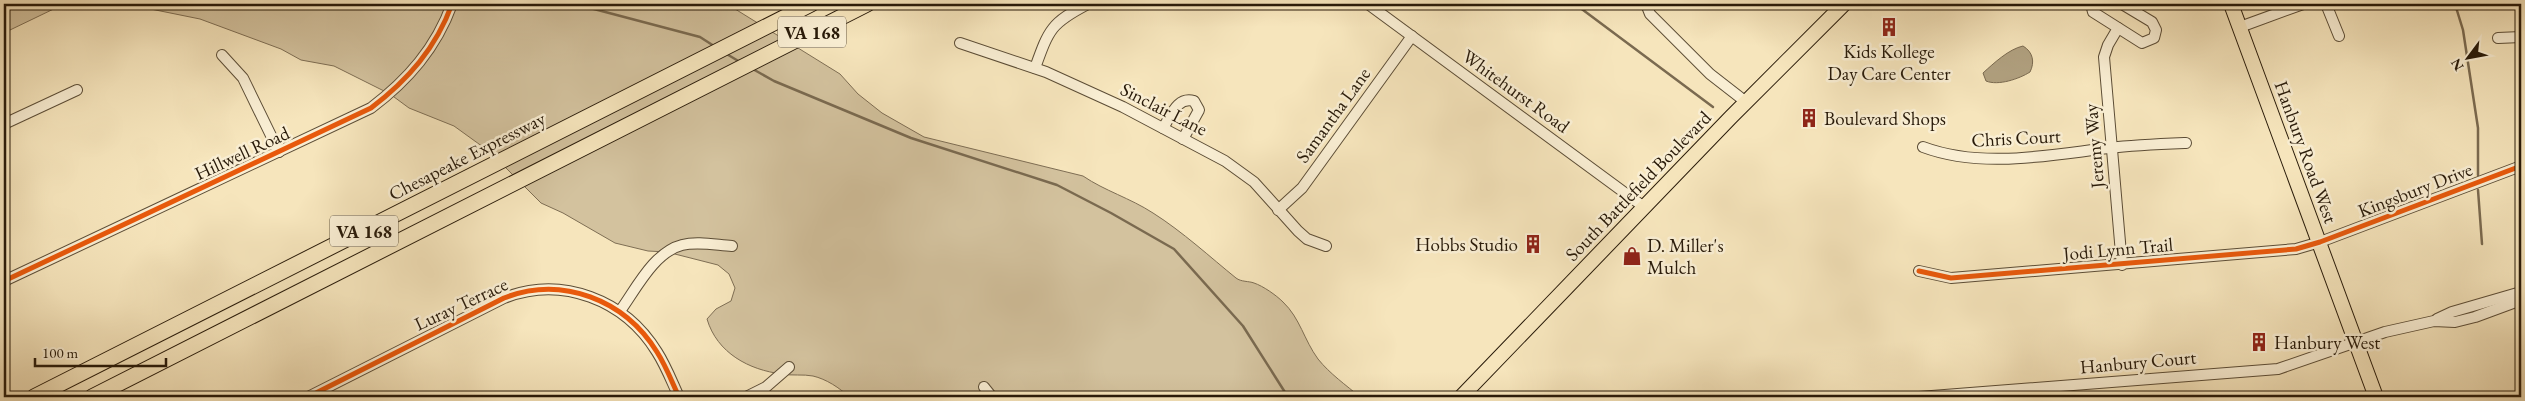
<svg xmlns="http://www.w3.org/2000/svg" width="2525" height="401" font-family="'EB Garamond',serif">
<rect width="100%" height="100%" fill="#f6e5bc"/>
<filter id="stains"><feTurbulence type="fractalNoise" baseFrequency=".004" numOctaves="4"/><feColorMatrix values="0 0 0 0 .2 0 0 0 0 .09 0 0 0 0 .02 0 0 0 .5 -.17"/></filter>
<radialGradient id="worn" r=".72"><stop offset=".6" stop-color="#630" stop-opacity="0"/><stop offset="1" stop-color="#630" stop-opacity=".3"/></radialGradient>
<g fill="#d3c29e" stroke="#7e6e54">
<path d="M4,4H64L10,30L4,29Z"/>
<path d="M126,4H727L840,74L858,94L882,113L924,137L1083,176C1105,191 1130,198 1153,213C1183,232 1210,257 1236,278C1241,282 1249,281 1254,283C1263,286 1276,295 1283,302C1300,318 1304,340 1318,359C1330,374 1346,385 1360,397H849C840,388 826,379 813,376C803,374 792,376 782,374C749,370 717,353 707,319L716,309L731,301L735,288L729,274L718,265L667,252L648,251L615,243L563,213L541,203L490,152L454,126L409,108L390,94L334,66L301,60L281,49L200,19Z"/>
</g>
<path fill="#b0a07f" stroke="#7a6a50" d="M2023,46C2033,52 2035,62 2030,72C2019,79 1998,86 1986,81L1983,73C1994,63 2009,49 2023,46Z"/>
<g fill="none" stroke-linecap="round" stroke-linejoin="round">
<g stroke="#7a6a50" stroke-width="2.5">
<path d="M575,4L700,37L714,46"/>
<path d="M1575,4L1713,107"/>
<path d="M2455,4L2463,30L2478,128V175"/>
<path d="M725,53L740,62"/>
<path d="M751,68L774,81L911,138L1057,185L1111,213L1174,249L1243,326L1288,397"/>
<path d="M2478,190L2482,244"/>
</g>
<g stroke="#5c4d36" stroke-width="12">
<g id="minor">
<path d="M1368,4L1644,207"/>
<path d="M1646,4L1650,14L1710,74L1746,102"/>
<path d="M2091,4L2093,12L2142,43L2154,38L2156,30L2152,22L2122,4"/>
<path d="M2326,4L2339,36"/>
<path d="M2240,27L2303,4"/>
<path d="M2118,28L2108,45L2104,57L2122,265"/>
<path d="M2498,38L2521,37"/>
<path d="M960,43L1046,72L1123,107L1225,161L1254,182L1298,231L1307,239L1326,246"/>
<path d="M222,55L243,78L279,152"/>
<path d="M1035,68C1049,29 1051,23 1088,4"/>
<path d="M4,124L77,90"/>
<path d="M1163,128C1171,116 1177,96 1194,101L1199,110L1183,139"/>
<path d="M1923,147C1982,169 2049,155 2109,148C2135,145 2161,144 2186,143"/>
<path d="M1278,210L1302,188L1412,36"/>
<path d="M1919,271L1951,278L2296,249L2320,242L2521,166"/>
<path d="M4,281L371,108C408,80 436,48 452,4"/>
<path d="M620,311C636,289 654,252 682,245C697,241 716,245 732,246"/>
<path d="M2437,319L2452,312L2521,292"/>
<path d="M984,387L992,397"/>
<path d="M308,397L504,298C562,275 625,300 657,352C666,366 672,382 679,397"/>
<path d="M746,397L766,387L789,367"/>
<path d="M1919,397L2278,369L2385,332L2434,321L2455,322L2475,317L2521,300"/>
</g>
</g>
<g stroke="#281a09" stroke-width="16">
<g id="major">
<path d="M2231,4L2376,397"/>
<path d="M1461,397L1731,117L1844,4"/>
</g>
</g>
<g stroke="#281a09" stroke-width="17">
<g id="highway">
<path d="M34,397L811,4"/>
<path d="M92,397L867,4"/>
</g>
</g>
<use href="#minor" stroke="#f9eed3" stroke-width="10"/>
<use href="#major" stroke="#f6e5bc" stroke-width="14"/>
<use href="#highway" stroke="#f6e5bc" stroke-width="15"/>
<g stroke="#f9eed3" stroke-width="8">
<g id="cycleway">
<path d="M1919,271L1951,278L2296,249L2320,242L2521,166"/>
<path d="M4,281L371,108C408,80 436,48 452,4"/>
<path d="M308,397L504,298C562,275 625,300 657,352C666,366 672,382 679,397"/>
</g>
</g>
<use href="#cycleway" stroke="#e8590c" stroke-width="5"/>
</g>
<defs>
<g id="building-bare" transform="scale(1.5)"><path d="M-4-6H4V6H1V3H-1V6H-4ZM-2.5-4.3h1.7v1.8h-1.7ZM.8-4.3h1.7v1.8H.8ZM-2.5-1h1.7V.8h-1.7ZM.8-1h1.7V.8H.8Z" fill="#8f2418" stroke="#f9eed3" stroke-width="2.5" paint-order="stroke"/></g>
<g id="shop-bare" transform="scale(1.5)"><path d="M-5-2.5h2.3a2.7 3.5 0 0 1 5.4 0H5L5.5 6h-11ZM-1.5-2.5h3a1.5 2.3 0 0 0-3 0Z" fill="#8f2418" stroke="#f9eed3" stroke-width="2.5" paint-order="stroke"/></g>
</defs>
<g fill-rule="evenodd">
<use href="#building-bare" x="1889" y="27"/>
<use href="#building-bare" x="1809" y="118"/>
<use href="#building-bare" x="1533" y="244"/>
<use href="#shop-bare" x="1632" y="256"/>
<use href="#building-bare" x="2259" y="342"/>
</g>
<g text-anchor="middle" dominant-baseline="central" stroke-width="5" stroke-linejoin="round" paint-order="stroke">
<g fill="#f9eed3" stroke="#675a46" stroke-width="1">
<rect x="778" y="16.5" width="68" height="31" rx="4"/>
<rect x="330" y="215.5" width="68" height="31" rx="4"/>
</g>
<g font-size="18" font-weight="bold" fill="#281a09">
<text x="812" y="32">VA 168</text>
<text x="364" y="231">VA 168</text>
</g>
<g font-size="19" fill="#281a09" stroke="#f9eed3" text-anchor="start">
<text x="1889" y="51" text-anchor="middle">Kids Kollege<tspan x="1889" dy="22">Day Care Center</tspan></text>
<text x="1824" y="118">Boulevard Shops</text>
<text x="1518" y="244" text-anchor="end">Hobbs Studio</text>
<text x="1647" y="245">D. Miller's<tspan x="1647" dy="22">Mulch</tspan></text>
<text x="2274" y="342">Hanbury West</text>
</g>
<g font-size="19" fill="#281a09" stroke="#f9eed3">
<text transform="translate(1516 91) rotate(36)">Whitehurst Road</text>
<text transform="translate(1164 109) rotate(27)">Sinclair Lane</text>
<text transform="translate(1333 115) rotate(-54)">Samantha Lane</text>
<text transform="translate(2016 138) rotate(-3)">Chris Court</text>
<text transform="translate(2094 146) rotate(-95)">Jeremy Way</text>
<text transform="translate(2306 152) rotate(70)">Hanbury Road West</text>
<text transform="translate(242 153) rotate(-25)">Hillwell Road</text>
<text transform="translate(467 156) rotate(-27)">Chesapeake Expressway</text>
<text transform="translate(1638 186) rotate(-46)">South Battlefield Boulevard</text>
<text transform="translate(2415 190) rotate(-21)">Kingsbury Drive</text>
<text transform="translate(2118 249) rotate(-5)">Jodi Lynn Trail</text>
<text transform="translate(461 304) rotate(-25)">Luray Terrace</text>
<text transform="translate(2138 362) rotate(-5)">Hanbury Court</text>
</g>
</g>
<rect width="2525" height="401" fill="none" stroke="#f6e5bc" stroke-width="20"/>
<rect x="5" y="5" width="2515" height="391" fill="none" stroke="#281a09" stroke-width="2.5"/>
<rect x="10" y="10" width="2505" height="381" fill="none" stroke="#281a09"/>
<g transform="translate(2468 58) rotate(238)" stroke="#f9eed3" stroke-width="4" paint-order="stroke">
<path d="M0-4L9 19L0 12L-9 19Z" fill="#281a09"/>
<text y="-8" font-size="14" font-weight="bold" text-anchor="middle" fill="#281a09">N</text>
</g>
<path d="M35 358v8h131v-8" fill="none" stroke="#281a09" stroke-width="2.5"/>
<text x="42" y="358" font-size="15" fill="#281a09" stroke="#f9eed3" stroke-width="4" paint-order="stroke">100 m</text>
<rect width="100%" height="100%" filter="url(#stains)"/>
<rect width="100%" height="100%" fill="url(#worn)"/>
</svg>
